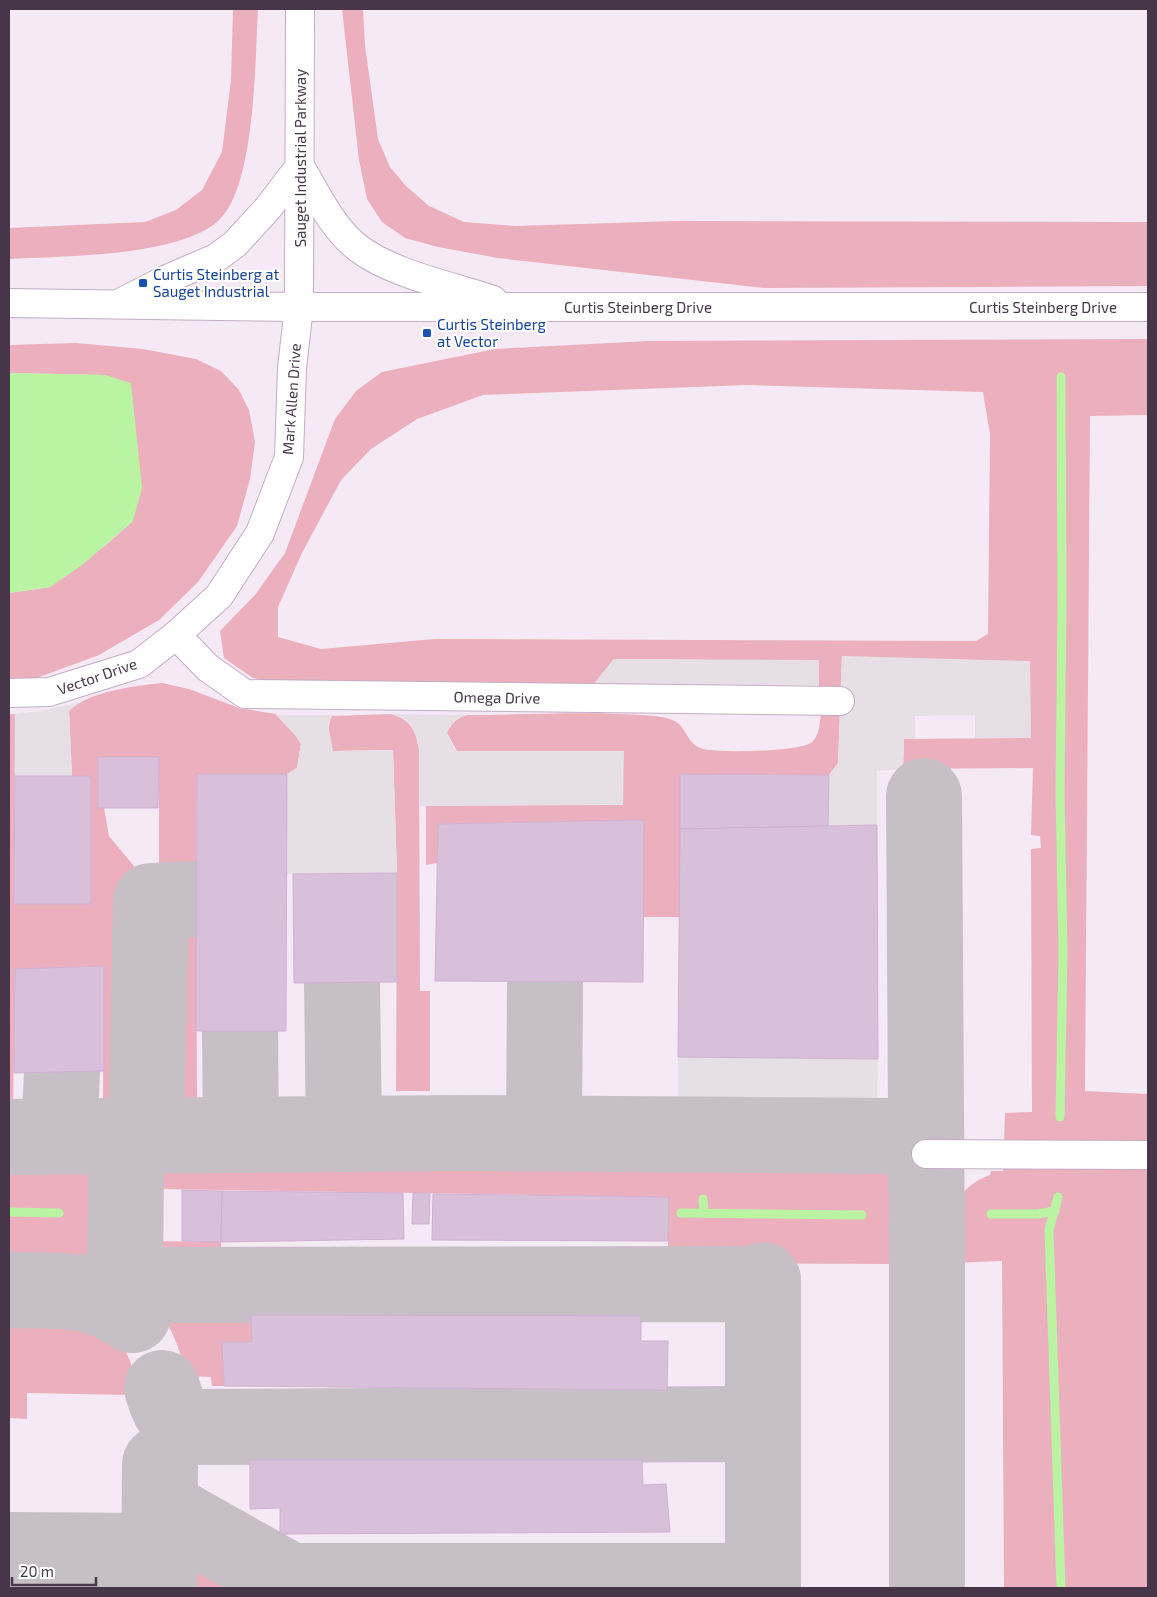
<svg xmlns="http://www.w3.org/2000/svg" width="1157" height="1597" font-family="'Exo 2',sans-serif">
<rect width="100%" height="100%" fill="#f5e9f5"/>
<g fill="#ebafbe" fill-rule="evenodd">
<path d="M233,9H258C255,59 256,188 218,221C178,257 62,256 9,259V228L145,222L176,210L202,190L222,152L231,80Z"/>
<path d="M342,9H363L365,46L378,139L390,167L406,186L429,206L464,222L515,226L677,221L1148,222V286L764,288L498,258L438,247L405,238L382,222L367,199L359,160Z"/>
<path d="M1148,339V415L1090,416L1085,1091L1148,1094V1144L1004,1143L1005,1113L1032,1112L1031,849L1041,848L1040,836L1031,835L1033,768L903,769L904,739L1031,738L842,656L841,692L819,691V661L614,659L593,685L285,684L253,678L224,658L220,631L255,595L285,553L335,419L356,391L382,372L495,349L649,341ZM747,385L983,392L990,434L988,634L976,641L435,639L321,649L278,637V607L302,553L341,480L371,449L417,419L483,395Z"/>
<path d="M76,343L143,349L196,359L221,371L239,390L249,410L255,442L250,479L237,526L198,582L159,620L99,655L23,683H9V593L50,587L106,545L133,521L105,375L9,373V345Z"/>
<path d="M162,683L189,689L239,708L276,714L296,736L301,744L297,768L287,774H197L196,872L159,874V757H98V808H104L109,836L139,872L140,1102L103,1104L104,966L15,969L13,1114H9V714H15L14,904H90L91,776H72L69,711C89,691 135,686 162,683Z"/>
<path d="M840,710L838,763L829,775H680V917H643V820L438,824L437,863L426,865V806L623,804V751H457L447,733C451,723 457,718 467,715C525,715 584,711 641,715C652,716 673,716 681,726C688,735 690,745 703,749C719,753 801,752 812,742C820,735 820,721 821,711Z"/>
<path d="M391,714C411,720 416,730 419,750L420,991H430V1091H396L397,873L393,750L332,751C330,739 326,728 332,716Z"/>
<path d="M196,924L197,1101L160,1102L161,927Z"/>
<path d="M9,1158H39L92,1167L106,1212L107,1265H9Z"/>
<path d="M1004,1167H1148V1588H1004L1002,1261L950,1263V1217L954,1216C958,1194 969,1183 990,1175L991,1171H1003Z"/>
<path d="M805,1169L892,1172L900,1219L901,1264L668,1263V1197L157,1189L162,1171Z"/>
<path d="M149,1241L221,1242V1264L169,1266L150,1262Z"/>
<path d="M251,1301L252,1342L222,1343L224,1386H212L211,1377L185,1376C181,1347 170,1325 153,1302Z"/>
<path d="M9,1315C33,1315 67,1312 91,1321C119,1332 139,1363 133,1393L130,1395L27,1393V1419L9,1418Z"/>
<path d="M184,1558L192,1560L247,1588H190Z"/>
</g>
<g fill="#e6e0e6">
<path d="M842,656L1030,661L1031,738H975V715L915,716V739H904L903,769L877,771V825L828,826L829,775L838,763Z"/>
<path d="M614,659L819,660V685H593Z"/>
<path d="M78,703L69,711L72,776H15V714L40,711Z"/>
<path d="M391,714L467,715L458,718L450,725L447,733L454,748L457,751H624L623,805L420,806L419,750L416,735L412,725L402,717Z"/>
<path d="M276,715H339L332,716L328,724L333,751L393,750L397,873L287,874V774L297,768L301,744L296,736Z"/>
<path d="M678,1057L878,1059L877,1114H678Z"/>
</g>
<path fill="#baf4a2" d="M9,373L105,375L131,383L142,488L133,521L82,565L50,587L9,593Z"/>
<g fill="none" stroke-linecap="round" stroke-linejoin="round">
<g stroke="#baf4a2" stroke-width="9">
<path d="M1060,1117L1063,952L1060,792L1062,602L1061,377"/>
<path d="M1058,1197L1049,1230L1061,1588"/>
<path d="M703,1199L704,1213"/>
<path d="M9,1212L59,1213"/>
<path d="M681,1213L862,1215"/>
<path d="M991,1214H1037L1055,1211"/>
</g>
<g stroke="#c6c0c6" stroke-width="76">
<path d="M924,796L927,1263V1588"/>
<path d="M342,983L344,1134"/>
<path d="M240,1031L241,1135"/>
<path d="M544,1133L545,981"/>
<path d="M59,1136L62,1072"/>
<path d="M89,1136C108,1141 120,1147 126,1166L125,1287L128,1303L133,1315"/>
<path d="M146,1136L151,901L196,899"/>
<path d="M9,1137L456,1133L897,1136L914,1147L926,1167"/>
<path d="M9,1290C55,1291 93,1286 132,1315"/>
<path d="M85,1292L151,1285L740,1284L751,1287L762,1304"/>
<path d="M162,1388C169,1410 171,1417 193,1427L733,1424C747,1428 754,1435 763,1447"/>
<path d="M160,1508L290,1581H730L746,1588"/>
<path d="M9,1550L159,1551"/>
<path d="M159,1588L160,1464"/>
<path d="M763,1588V1280"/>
</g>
</g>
<g fill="#d8c0da" stroke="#d0b0d3">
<path d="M98,757H159L158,808H98Z"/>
<path d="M197,774H287L286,1031H196Z"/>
<path d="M680,774L829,775L828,826L680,829Z"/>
<path d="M15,776H91V904H14Z"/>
<path d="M644,820L643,982L435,981L438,824Z"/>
<path d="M877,825L878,1059L678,1057L680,829Z"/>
<path d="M397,873V982L294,983L293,874Z"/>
<path d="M104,966V1071L14,1073L15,969Z"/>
<path d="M182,1190L222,1191L221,1242L182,1241Z"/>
<path d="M222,1191L403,1193L404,1239L221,1242Z"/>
<path d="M413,1193H430L429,1224H412Z"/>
<path d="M433,1194L669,1197L668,1241L432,1240Z"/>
<path d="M251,1315L641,1316V1341H668L667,1390L224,1386L222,1342H252Z"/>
<path d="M250,1460H642L643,1485L666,1484L670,1532L280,1534V1508L250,1509Z"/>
</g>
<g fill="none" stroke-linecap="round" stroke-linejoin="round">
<g stroke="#c3adc4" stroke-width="30">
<g id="minor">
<path d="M300,166C316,193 332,228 358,248C392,274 452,286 493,300"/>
<path d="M9,303L299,307H1148"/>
<path d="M120,303L167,279L216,258L235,244L268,208L300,166"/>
<path d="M176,635L208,668L245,694L840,701"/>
<path d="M9,693L49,692L139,664L176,635L219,596L260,533L289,457L292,368L299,307L300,9"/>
<path d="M926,1154L1148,1155"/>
</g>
</g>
<use href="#minor" stroke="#fff" stroke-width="28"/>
</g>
<g fill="#1a4fb4" stroke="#fff" stroke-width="2">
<rect x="138" y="278" width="10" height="10" rx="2.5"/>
<rect x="422" y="328" width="10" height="10" rx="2.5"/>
</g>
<g text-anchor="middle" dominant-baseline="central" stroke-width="4" stroke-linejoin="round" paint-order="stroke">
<g font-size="15" fill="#473649" stroke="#fff">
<text transform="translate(300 158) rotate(-90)">Sauget Industrial Parkway</text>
<text x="638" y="307">Curtis Steinberg Drive</text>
<text x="1043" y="307">Curtis Steinberg Drive</text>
<text transform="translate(291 399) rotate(-86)">Mark Allen Drive</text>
<text transform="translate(97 676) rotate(-19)">Vector Drive</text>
<text transform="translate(497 697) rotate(1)">Omega Drive</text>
</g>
<g font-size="15" fill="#164399" stroke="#fff" text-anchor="start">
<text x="153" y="274">Curtis Steinberg at<tspan x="153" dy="17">Sauget Industrial</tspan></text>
<text x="437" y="324">Curtis Steinberg<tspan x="437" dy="17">at Vector</tspan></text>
</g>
</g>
<rect width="1157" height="1597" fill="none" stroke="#473649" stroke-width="20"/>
<path d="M12 1577v8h84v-8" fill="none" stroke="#473649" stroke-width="2.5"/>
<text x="20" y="1577" font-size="15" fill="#473649" stroke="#ffffff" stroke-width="4" paint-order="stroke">20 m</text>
</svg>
